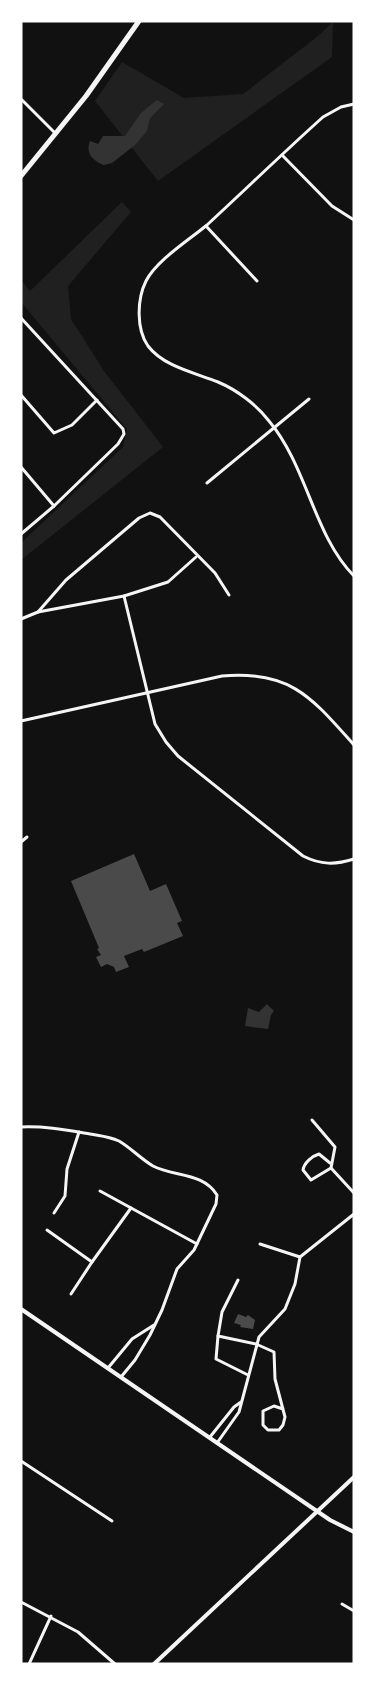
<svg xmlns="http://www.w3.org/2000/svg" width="375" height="1685" font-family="'Fira Sans Condensed',sans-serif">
<rect width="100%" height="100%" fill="#111"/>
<g fill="#202020">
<path d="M333,22L332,57L158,181L95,101L122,62L184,98L243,94L318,36Z"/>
<path d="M122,202L131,212L68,286L71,319L104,371L163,447L21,560V543L123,447L127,429L21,302V280L30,291Z"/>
</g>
<g fill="#333">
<path d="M157,100L164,104L150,118L147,131L135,145L112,163L104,165C93,161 85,153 90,141L98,144L103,136H125L141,113Z"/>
<path d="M267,1004L274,1011L271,1015L268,1029L245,1026L248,1008L259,1012Z"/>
</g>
<g fill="#4a4a4a">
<path d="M134,854L150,891L166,884L182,921L177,923L183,936L144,952L142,949L124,956L129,967L116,972L114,967L107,964L101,967L96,957L101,955L97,949L99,948L71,881Z"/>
<path d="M238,1314L246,1317L248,1315L255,1320L253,1329L240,1327L241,1325L234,1323Z"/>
</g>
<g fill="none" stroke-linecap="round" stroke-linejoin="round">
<g stroke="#f5f5f5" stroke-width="3">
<path d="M21,99L55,133"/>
<path d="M354,104L341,107L323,117C284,152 246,189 207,225C189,240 157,260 146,281C137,299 136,329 148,346C164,367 196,373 218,382C237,390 257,405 269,421C307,466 314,536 354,576"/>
<path d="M282,155L332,206L354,220"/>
<path d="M206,226L257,281"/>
<path d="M21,318L123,429L124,434L118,444L54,506L21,534"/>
<path d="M21,395L54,433L72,425L97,400"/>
<path d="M21,467L54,506"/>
<path d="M207,483L309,399"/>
<path d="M124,596L155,724L166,742L178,756L303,856C321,865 335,865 354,859"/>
<path d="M38,612L66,580L139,518L150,513L160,517L215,573L229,595"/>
<path d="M21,619L38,612L124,596L168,582L196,557"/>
<path d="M21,721L222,676C291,670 312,698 354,745"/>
<path d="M21,842L27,837"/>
<path d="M312,1120L335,1147L331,1168L354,1193"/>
<path d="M21,1127C45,1126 66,1130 90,1134C101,1136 108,1136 119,1141C131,1148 141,1159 153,1166C174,1177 203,1172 217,1195L216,1204L194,1250L177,1269L162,1310L150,1335L135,1360L121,1377"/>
<path d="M330,1163L319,1154C312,1156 304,1163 303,1170L311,1180L331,1168"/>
<path d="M100,1191L197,1244"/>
<path d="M54,1213L65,1196L67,1169L79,1132"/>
<path d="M47,1230L92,1262L131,1208"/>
<path d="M260,1244L300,1257"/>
<path d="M238,1280L222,1312L218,1336L256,1344L274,1352L275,1379L285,1417L283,1425L279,1430H268L263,1425V1411L274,1406L283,1409"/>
<path d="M71,1294L92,1262"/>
<path d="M218,1336L216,1359L248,1375"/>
<path d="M108,1368L132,1339L154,1325"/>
<path d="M210,1437L234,1407L241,1402"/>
<path d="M217,1443L239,1412L259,1337L285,1309L295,1284L300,1257L354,1214"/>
<path d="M21,1461L112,1521"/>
<path d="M21,1602L78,1632L115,1664"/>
<path d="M342,1604L354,1611"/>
<path d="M29,1664L51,1616"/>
</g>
<g stroke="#f5f5f5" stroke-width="4">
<path d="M21,1309L330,1520L354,1532"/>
<path d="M154,1664L354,1477"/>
</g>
<path stroke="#f5f5f5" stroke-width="5" d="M21,176L86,96L139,21"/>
</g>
<rect width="375" height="1685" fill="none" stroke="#ffffff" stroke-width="45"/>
</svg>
